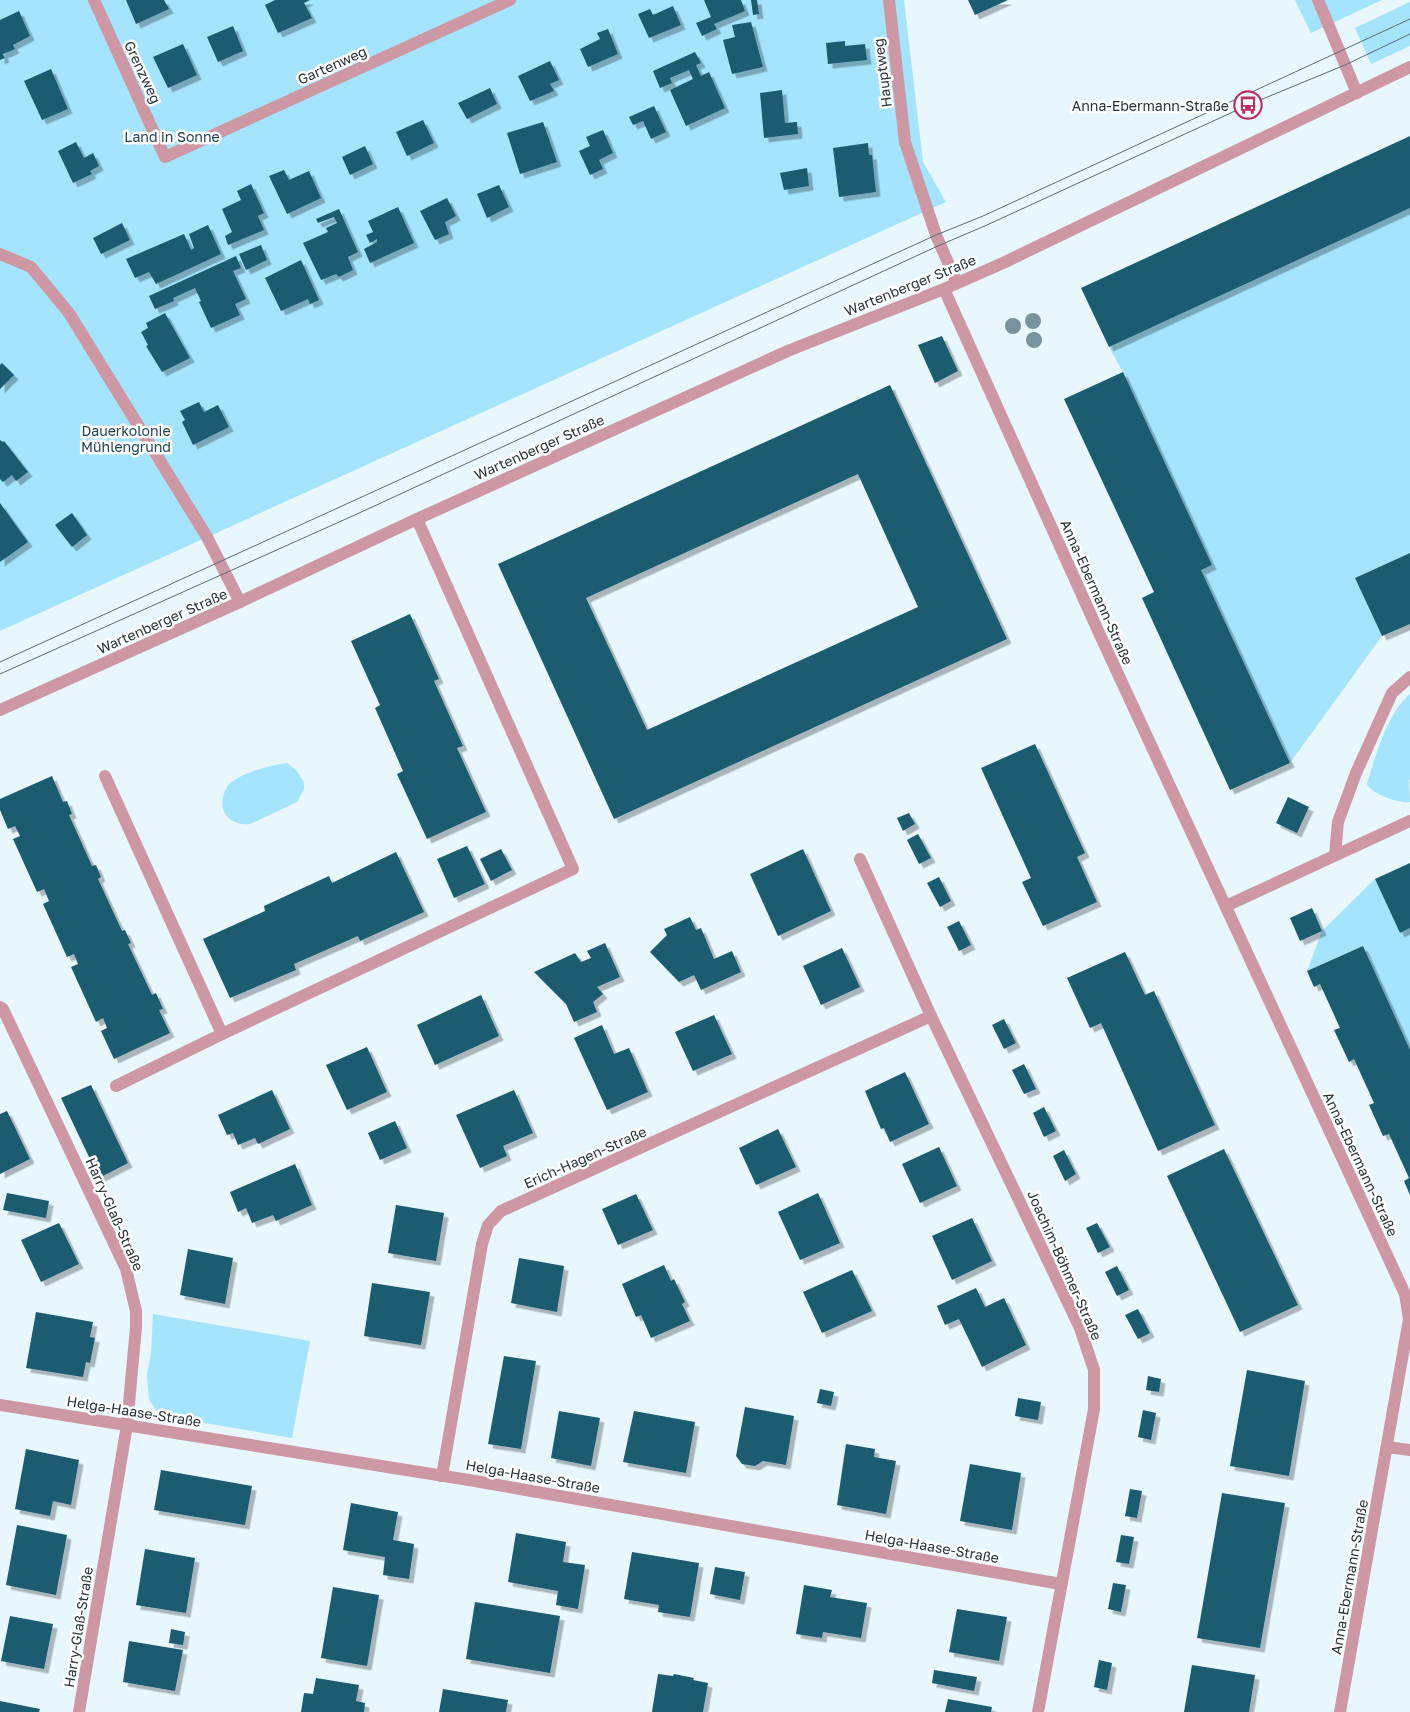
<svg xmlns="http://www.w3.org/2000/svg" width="1410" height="1712" font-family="'Golos Text',sans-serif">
<defs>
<filter id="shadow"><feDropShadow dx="4.5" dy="4.5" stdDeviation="0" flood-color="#0004"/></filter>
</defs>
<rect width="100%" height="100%" fill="#e7f7fd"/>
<g fill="#a4e4fe">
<path d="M0,0H904L923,162L946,202L0,631Z"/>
<path d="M1295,0H1382L1311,33Z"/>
<path d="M1410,2V46L1371,64L1355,28Z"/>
<path d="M1410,208V553L1355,578L1382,636L1290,763L1201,570L1212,565L1123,372L1109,347Z"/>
<path d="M1410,694V779L1409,780L1410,802C1400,804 1371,794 1367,784C1376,755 1387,714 1410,694Z"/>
<path d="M287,763L296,770L304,782V789L297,802L250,824C232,826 217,813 224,794C225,791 227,786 229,784C241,773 271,765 287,763Z"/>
<path d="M1375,879L1400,933L1410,928V1050L1363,946L1307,971L1322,931Z"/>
<path d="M153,1314L310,1341L292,1438L170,1417L157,1411L149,1400L147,1375L151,1355Z"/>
</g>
<g fill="#1a5b71" fill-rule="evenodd" filter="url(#shadow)">
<path d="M126,0H164L169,9L136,24Z"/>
<path d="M275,0H310L304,3L312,18L278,33L265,5Z"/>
<path d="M704,0H741L745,11L714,24L717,29L702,36L696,23L711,17Z"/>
<path d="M751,0H757L759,14L753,15Z"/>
<path d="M968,0H1008L975,15Z"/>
<path d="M673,6L681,25L649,38L638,14L650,9L653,15Z"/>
<path d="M19,11L30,36L13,45L15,49L3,54L5,58L0,60V20Z"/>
<path d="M751,22L763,67L732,74L723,40L735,37L732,25Z"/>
<path d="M233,26L243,51L218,62L207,37Z"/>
<path d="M608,29L618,54L588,67L580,49L600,39L597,33Z"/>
<path d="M845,41V46L865,44L867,60L828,64L826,43Z"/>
<path d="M183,44L197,75L168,88L153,57Z"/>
<path d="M695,52L701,63L696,65L701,76L709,72L725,108L686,126L670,90L693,79L689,70L670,78L672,83L660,88L653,71Z"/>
<path d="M550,61L559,80L550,84L554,91L530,101L518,76Z"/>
<path d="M51,69L68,109L42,120L24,81Z"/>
<path d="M490,88L497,104L467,119L458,103Z"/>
<path d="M782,90L785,123L797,122L798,134L764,138L760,93Z"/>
<path d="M654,106L666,132L651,139L643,121L633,125L629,117Z"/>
<path d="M423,120L434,143L407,156L396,132Z"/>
<path d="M543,122L557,162L520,174L507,133Z"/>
<path d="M603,130L613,153L599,160L603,169L590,175L579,151L590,146L586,137Z"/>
<path d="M1410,136V208L1109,347L1081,288Z"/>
<path d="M76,142L84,158L93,153L99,166L90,171L92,174L73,183L58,151Z"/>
<path d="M868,143L869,155H872L876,192L839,197L833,148Z"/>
<path d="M365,146L373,164L350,175L342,157Z"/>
<path d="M807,168L809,186L784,190L780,173Z"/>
<path d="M284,170L289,180L309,171L321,198L287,214L269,176Z"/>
<path d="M251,184L264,213L258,216L264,230L228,245L225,236L232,232L222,209L241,200L237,191Z"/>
<path d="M499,185L509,207L487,218L477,194Z"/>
<path d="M447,198L456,216L445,222L449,234L435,240L420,211Z"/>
<path d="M398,207L414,243L370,263L364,249L377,242V239L370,243L366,235L373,232L368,221Z"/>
<path d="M339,209L358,252L348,257L353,270L339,277L336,274L321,280L303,243L328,232L326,228L337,223L334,217L318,223L316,219Z"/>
<path d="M122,223L130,240L101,254L93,238Z"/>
<path d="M208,225L221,254L156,284L149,272L135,278L126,259L184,234L191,250L194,248L189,234Z"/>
<path d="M261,245L267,260L246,270L239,254Z"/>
<path d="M236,256L241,268L233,271L246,299L235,304L240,315L211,328L199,302L201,301L195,288L173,298L174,301L155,309L149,296Z"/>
<path d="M301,260L319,300L310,304L308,299L281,311L265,278Z"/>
<path d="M165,313L190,358L162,372L146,346L148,345L141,332L148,328L146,323Z"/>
<path d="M942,336L958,371L935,383L918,345Z"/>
<path d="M2,363L14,375L0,389V365Z"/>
<path d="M1123,372L1212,565L1201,570L1290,763L1230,790L1142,598L1154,592L1064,399Z"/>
<path d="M890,385L1007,639L614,819L498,564ZM858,474L918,607L647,730L586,598Z"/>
<path d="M199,402L204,412L218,405L229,427L193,445L182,422L185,420L180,411Z"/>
<path d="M0,440L3,442L4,441L28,472L16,481L12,475L3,482L0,479Z"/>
<path d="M0,503L28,542L0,562Z"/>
<path d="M72,513L87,535L72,547L55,525Z"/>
<path d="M1410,553V624L1382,636L1355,578Z"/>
<path d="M410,614L439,679L434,681L463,746L457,748L486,812L427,839L397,774L403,771L375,708L380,705L351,641Z"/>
<path d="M1035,744L1085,853L1077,857L1097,902L1043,926L1022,882L1031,878L981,768Z"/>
<path d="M52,776L63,802L67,801L72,814L69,815L92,866L96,865L101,877L98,879L122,931L125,930L131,943L128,944L152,995L156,993L163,1009L159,1010L170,1033L114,1059L101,1031L107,1028L103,1018L96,1022L71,967L78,964L74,954L67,957L43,904L49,901L44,889L37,892L13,839L20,836L15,826L8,829L0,810V799Z"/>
<path d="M1288,797L1309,807L1297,833L1276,823Z"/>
<path d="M909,813L915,824L903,831L897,818Z"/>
<path d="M918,834L931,858L919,864L907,840Z"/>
<path d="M467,846L485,884L454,898L437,859Z"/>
<path d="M501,849L512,870L491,881L480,859Z"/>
<path d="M803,849L831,911L778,936L750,874Z"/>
<path d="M396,852L424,912L360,941L358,936L294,964L296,970L230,998L203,939L265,911L264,906L329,876L332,883Z"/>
<path d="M1410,863V928L1400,933L1375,879Z"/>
<path d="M939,877L951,901L940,907L927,883Z"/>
<path d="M1312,908L1322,931L1300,941L1290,918Z"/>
<path d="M690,917L696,930L701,928L714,959L732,951L741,972L701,990L694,975L679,982L650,952L667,935L664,929Z"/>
<path d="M959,921L971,945L959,951L947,927Z"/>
<path d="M605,943L620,977L597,987L603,994L593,1002L597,1012L574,1022L566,1004L534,972L575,953L581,962L591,958L587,951Z"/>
<path d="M1363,946L1410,1050V1195L1404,1181L1409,1178L1389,1134L1383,1136L1369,1105L1374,1103L1354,1059L1349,1062L1334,1030L1340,1028L1320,984L1314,987L1307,971Z"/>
<path d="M842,948L860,987L821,1005L803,966Z"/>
<path d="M1125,952L1145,995L1154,991L1215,1125L1158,1151L1101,1023L1090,1028L1067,978Z"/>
<path d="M481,995L499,1036L435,1065L417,1025Z"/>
<path d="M714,1015L732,1054L693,1071L675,1032Z"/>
<path d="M1004,1019L1016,1043L1004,1049L992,1025Z"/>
<path d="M602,1025L614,1054L629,1048L648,1092L607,1110L574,1038Z"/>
<path d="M367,1047L387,1092L347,1110L326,1065Z"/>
<path d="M1024,1064L1036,1089L1024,1094L1012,1070Z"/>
<path d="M905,1072L929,1124L890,1142L884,1128L881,1129L865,1091Z"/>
<path d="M91,1085L128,1163L99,1178L61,1098Z"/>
<path d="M272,1090L290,1129L258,1144L255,1138L238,1145L233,1133L227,1135L218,1115Z"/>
<path d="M514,1090L533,1133L503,1146L507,1156L480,1168L456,1115Z"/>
<path d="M1044,1107L1056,1131L1044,1137L1033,1113Z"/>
<path d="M7,1111L30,1159L0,1174V1114Z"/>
<path d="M395,1121L407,1148L380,1160L368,1133Z"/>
<path d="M778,1129L796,1167L756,1185L739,1148Z"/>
<path d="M939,1147L957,1186L920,1203L902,1164Z"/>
<path d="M1224,1149L1298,1305L1240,1332L1167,1176Z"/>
<path d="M1064,1150L1076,1174L1065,1181L1053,1156Z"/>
<path d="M295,1164L312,1205L276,1221L273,1215L252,1223L246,1208L238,1212L230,1192Z"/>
<path d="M7,1193L49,1201L46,1218L3,1210Z"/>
<path d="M818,1193L840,1243L800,1260L778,1212Z"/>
<path d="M636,1194L653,1230L618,1245L602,1209Z"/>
<path d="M396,1205L444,1213L436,1261L388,1253Z"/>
<path d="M972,1218L992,1261L952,1280L932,1236Z"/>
<path d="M59,1223L79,1264L41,1282L21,1240Z"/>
<path d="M1097,1223L1110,1247L1098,1253L1086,1228Z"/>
<path d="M188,1249L233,1258L225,1304L180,1295Z"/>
<path d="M519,1258L564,1266L557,1312L511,1303Z"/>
<path d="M664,1265L671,1281L674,1279L685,1302L682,1304L690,1321L651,1338L641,1315L636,1317L622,1284Z"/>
<path d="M1117,1266L1129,1290L1117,1296L1105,1272Z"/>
<path d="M852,1270L872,1311L822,1333L803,1292Z"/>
<path d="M372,1283L430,1292L421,1345L364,1336Z"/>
<path d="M976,1288L985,1307L1004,1298L1026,1345L982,1367L959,1319L945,1325L937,1306Z"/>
<path d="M1138,1309L1150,1333L1138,1339L1125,1315Z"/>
<path d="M36,1312L93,1322L90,1337L95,1338L90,1363L86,1362L83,1377L26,1368Z"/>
<path d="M504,1356L536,1361L521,1449L488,1444Z"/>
<path d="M1247,1370L1305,1381L1289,1476L1230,1466Z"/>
<path d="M1148,1376L1161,1379L1159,1392L1146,1390Z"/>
<path d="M820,1389L834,1392L831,1406L817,1403Z"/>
<path d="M1018,1398L1041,1402L1038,1420L1015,1416Z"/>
<path d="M745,1407L794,1416L786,1465L763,1461L755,1466L742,1464L736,1456Z"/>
<path d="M1143,1410L1156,1413L1151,1440L1138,1437Z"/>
<path d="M559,1411L600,1418L591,1466L551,1458Z"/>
<path d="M634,1411L695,1422L686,1473L623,1462Z"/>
<path d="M846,1444L875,1449L874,1457L896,1461L886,1514L837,1505Z"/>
<path d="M26,1449L79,1460L71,1505L53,1501L50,1516L15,1509Z"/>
<path d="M970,1464L1021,1473L1012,1530L960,1521Z"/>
<path d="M161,1470L252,1486L245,1525L154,1510Z"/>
<path d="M1130,1489L1142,1491L1137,1518L1125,1516Z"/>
<path d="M1222,1493L1285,1503L1260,1648L1197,1638Z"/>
<path d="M351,1503L398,1512L393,1540L414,1544L409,1579L383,1575L385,1557L343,1550Z"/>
<path d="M17,1525L67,1535L56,1595L6,1585Z"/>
<path d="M516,1533L566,1542L563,1562L585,1565L578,1609L556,1605L558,1591L508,1582Z"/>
<path d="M1121,1535L1134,1537L1129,1564L1116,1562Z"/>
<path d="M145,1549L195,1558L186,1613L136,1605Z"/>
<path d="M632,1552L699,1563L690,1617L658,1612L659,1605L624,1599Z"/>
<path d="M715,1567L745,1572L740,1600L710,1594Z"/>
<path d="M1113,1583L1126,1585L1121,1612L1108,1609Z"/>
<path d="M804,1585L832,1590L830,1597L867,1603L861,1638L823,1632L822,1638L796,1634Z"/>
<path d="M333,1587L379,1595L367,1666L321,1658Z"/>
<path d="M475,1602L560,1616L550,1673L466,1659Z"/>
<path d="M957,1609L1007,1617L999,1661L949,1652Z"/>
<path d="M10,1616L53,1624L44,1669L1,1661Z"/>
<path d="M171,1629L185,1632L183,1645L169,1643Z"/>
<path d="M129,1641L183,1650L175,1691L123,1682Z"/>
<path d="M1099,1660L1112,1663L1107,1690L1094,1687Z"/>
<path d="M1192,1665L1255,1675L1249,1712H1184Z"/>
<path d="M934,1670L977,1677L974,1691L932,1683Z"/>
<path d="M658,1674L673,1676L674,1674L694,1678L693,1680L708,1683L703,1712H652Z"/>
<path d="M316,1678L359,1685L356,1701L365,1703L364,1712H301L304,1693L313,1694Z"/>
<path d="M443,1689L508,1700L506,1712H439Z"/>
<path d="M948,1699L992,1707L991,1712H945Z"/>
<path d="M0,1701L40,1709L39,1712H0Z"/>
</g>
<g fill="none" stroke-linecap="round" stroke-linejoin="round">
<g stroke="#ce97a4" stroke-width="12">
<path d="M94,0L165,157L510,0"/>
<path d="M889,0L905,142L936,235L957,283"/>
<path d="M1318,0L1357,93"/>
<path d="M0,254L31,267L69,313L207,537L240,602"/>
<path d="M944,289L1100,635L1405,1294L1409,1319L1340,1712"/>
<path d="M0,710L240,602L417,519L790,350L944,289L1003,263L1410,67"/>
<path d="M105,776L222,1034L573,869L417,519"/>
<path d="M1335,855L1338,822L1356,773L1392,693L1410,677"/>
<path d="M860,859L931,1016L1080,1328L1094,1370V1409L1038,1712"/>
<path d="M1226,906L1410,821"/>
<path d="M0,1007L3,1009L126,1269L136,1311V1327L127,1425L79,1712"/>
<path d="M116,1086L222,1034"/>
<path d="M0,1405L469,1480L1061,1584"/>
<path d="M1387,1447L1410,1450"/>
<path d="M442,1476L482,1244L488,1225L501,1211L931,1016"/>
</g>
<g stroke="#5c6c72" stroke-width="1">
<path d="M0,662L936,235L983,216L1410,19"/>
<path d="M0,674L357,514L940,245L987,225L1248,105L1345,65L1410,34"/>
</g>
</g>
<g fill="#78939e">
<circle cx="1033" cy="321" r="8"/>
<circle cx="1013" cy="326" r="8"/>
<circle cx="1034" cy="340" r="8"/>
</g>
<defs>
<g id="bus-ring" transform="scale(1.4375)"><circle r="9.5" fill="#fff" stroke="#bc2f63" stroke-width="1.5"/><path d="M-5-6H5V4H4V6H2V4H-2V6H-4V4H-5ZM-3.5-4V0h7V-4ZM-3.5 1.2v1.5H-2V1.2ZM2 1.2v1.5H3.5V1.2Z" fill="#bc2f63"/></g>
</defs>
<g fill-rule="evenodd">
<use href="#bus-ring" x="1248" y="105"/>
</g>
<g text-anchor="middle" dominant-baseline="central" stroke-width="5" stroke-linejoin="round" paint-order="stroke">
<g font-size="14" fill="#233339" stroke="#fff">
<text transform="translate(332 65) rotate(-24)">Gartenweg</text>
<text transform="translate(143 72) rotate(65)">Grenzweg</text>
<text transform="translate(882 73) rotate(-97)">Hauptweg</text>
<text transform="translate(910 285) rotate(-22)">Wartenberger Straße</text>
<text transform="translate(539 447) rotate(-24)">Wartenberger Straße</text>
<text transform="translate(1097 592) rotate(66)">Anna-Ebermann-Straße</text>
<text transform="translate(162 621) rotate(-24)">Wartenberger Straße</text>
<text transform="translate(585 1157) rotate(-24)">Erich-Hagen-Straße</text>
<text transform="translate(1361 1164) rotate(65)">Anna-Ebermann-Straße</text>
<text transform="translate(115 1214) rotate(66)">Harry-Glaß-Straße</text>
<text transform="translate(1065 1265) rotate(66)">Joachim-Böhmer-Straße</text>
<text transform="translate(134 1411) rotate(9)">Helga-Haase-Straße</text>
<text transform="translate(533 1476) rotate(10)">Helga-Haase-Straße</text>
<text transform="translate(932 1546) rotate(10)">Helga-Haase-Straße</text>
<text transform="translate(1349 1577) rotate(-80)">Anna-Ebermann-Straße</text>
<text transform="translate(78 1627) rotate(-81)">Harry-Glaß-Straße</text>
</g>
<g font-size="14" fill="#233339" stroke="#fff" text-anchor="end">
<text x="1229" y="105">Anna-Ebermann-Straße</text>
</g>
<g font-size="14" fill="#1d4250" stroke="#fff">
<text x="172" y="136">Land in Sonne</text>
<text x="126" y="430">Dauerkolonie<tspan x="126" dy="16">Mühlengrund</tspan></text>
</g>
</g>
</svg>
